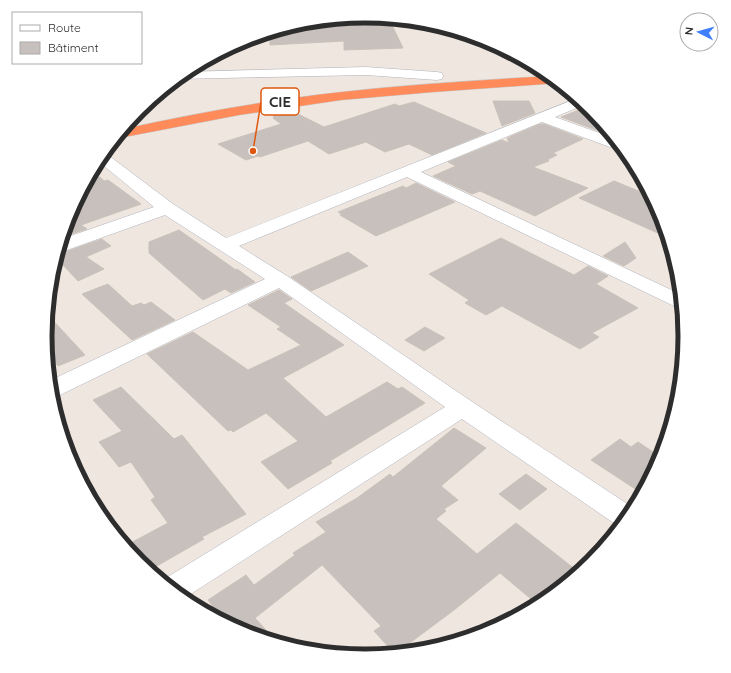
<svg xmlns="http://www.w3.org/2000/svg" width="731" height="673" font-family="Quicksand,sans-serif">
<rect width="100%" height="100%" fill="#efe6e0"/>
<g fill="#c7c0bc" stroke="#cac2b9">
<path d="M389,19L403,48L344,50V41L270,45V32L296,24Z"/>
<path d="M493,101H529L535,113L502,126Z"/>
<path d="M414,102L486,133L432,155L409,144L385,152L366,142L329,154L308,141L260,157L258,156L246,160L218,144L281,124L273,118L277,111L288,109L324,127L395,104L399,106Z"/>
<path d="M584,108L593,111L607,128L599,131L561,117Z"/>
<path d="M540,124H544L583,139L553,153L557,155L547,160L549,161L533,167L588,188L535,216L480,191L472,194L433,176L456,166L448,162L502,140L509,143L507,138Z"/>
<path d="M100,177L104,181L108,180L141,204L81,225L87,229L62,237L69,214L87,181Z"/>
<path d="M614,181L653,197L662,214L669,238L579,198Z"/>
<path d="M416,183L455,202L376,236L340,215L342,214L338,212L403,186L406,188Z"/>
<path d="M179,230L236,270L237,269L255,282L231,293L225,289L203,300L149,253V242Z"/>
<path d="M501,238L574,275L588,266L608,276L596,284L638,308L592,333L599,337L580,349L502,306L486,315L465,303L469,300L429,274Z"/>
<path d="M102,239L111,246L86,257L104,269L78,281L63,265L52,270L58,252L68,251Z"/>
<path d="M625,242L636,258L624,266L603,256Z"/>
<path d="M348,252L368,266L311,291L291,277Z"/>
<path d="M108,284L132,306L141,303L144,305L151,302L175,320L132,340L82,294Z"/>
<path d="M279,290L292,299L284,303L344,345L283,378L326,417L387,382L398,389L402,387L425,403L330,461L332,463L288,489L261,462L298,441L266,413L233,432L231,430L228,431L147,354L193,332L248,370L301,345L277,329L281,327L248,305Z"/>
<path d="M47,314L85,355L58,366L47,353L45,336Z"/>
<path d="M425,327L445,338L424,351L405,340Z"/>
<path d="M121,387L174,439L182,435L246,514L202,537L204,539L148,571L139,563L125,546L168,523L151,500L155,497L131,462L119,467L99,442L122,431L93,400Z"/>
<path d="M454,428L486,448L441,486L458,500L444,509L446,511L436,519L477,554L516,523L576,570L537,604L500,573L454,610L395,654L374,631L381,626L322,565L255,618L278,643L243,633L227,624L208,600L246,575L254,585L295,555L293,553L326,532L316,522L357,498L390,474L393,477Z"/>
<path d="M620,439L631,447L638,442L662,458L643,494L591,460Z"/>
<path d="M526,474L547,489L520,510L499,494Z"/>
</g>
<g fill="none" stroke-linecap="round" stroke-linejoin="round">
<g stroke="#b0b4bd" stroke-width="1">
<g id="street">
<path d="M366,67L437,72L442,73L443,76L442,79L437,80L366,75L177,79L185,72Z"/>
<path d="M578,98L586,104L555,117L616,139L626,151L618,150L542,122L421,172L682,295L683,309L676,307L407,177L239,246L287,276L471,401L635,509L621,528L462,419L183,599L161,581L445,407L279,288L58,396L51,398L49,381L265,279L165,215L67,250L58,251L62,239L154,207L98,161L104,152L173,204L226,238Z"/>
</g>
</g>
<g stroke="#c8c8c8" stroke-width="1">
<path id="highway" d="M551,76L559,83L433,92L341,100L239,115L119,138H116L124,129C196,113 269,100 342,92C412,84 482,80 551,76Z"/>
</g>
<use href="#street" fill="#fff" fill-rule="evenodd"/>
<use href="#highway" fill="#ff8a5a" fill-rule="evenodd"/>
</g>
<path d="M0 0H731V673H0ZM52 336a313 313 0 1 1 626 0a313 313 0 1 1-626 0Z" fill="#fff" fill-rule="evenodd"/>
<path fill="none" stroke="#2d2d2d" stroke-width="5" d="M52 336a313 313 0 1 1 626 0a313 313 0 1 1-626 0Z"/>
<path fill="none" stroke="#df570e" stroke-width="1.5" d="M253 151L261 102"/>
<circle fill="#df570e" stroke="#fff" stroke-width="1.5" cx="253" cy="151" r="4"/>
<rect fill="#fff" stroke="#df570e" stroke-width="1.5" x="261" y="88" width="38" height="27" rx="4"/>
<g font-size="15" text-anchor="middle" font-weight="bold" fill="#2d2d2d">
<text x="280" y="107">CIE</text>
</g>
<rect x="12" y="12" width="130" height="52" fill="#ffffff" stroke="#ababab"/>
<rect x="20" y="25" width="20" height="6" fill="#ffffff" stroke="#ababab"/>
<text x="48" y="32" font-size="12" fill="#2d2d2d">Route</text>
<rect x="20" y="42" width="20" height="12" fill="#c7c0bc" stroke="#ababab"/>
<text x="48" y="52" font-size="12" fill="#2d2d2d">Bâtiment</text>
<g transform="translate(699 32) rotate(276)"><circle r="19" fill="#ffffff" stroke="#ababab"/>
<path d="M0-3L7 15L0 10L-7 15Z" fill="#3f7efc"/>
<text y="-6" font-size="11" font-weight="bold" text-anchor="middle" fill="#2d2d2d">N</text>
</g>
</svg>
